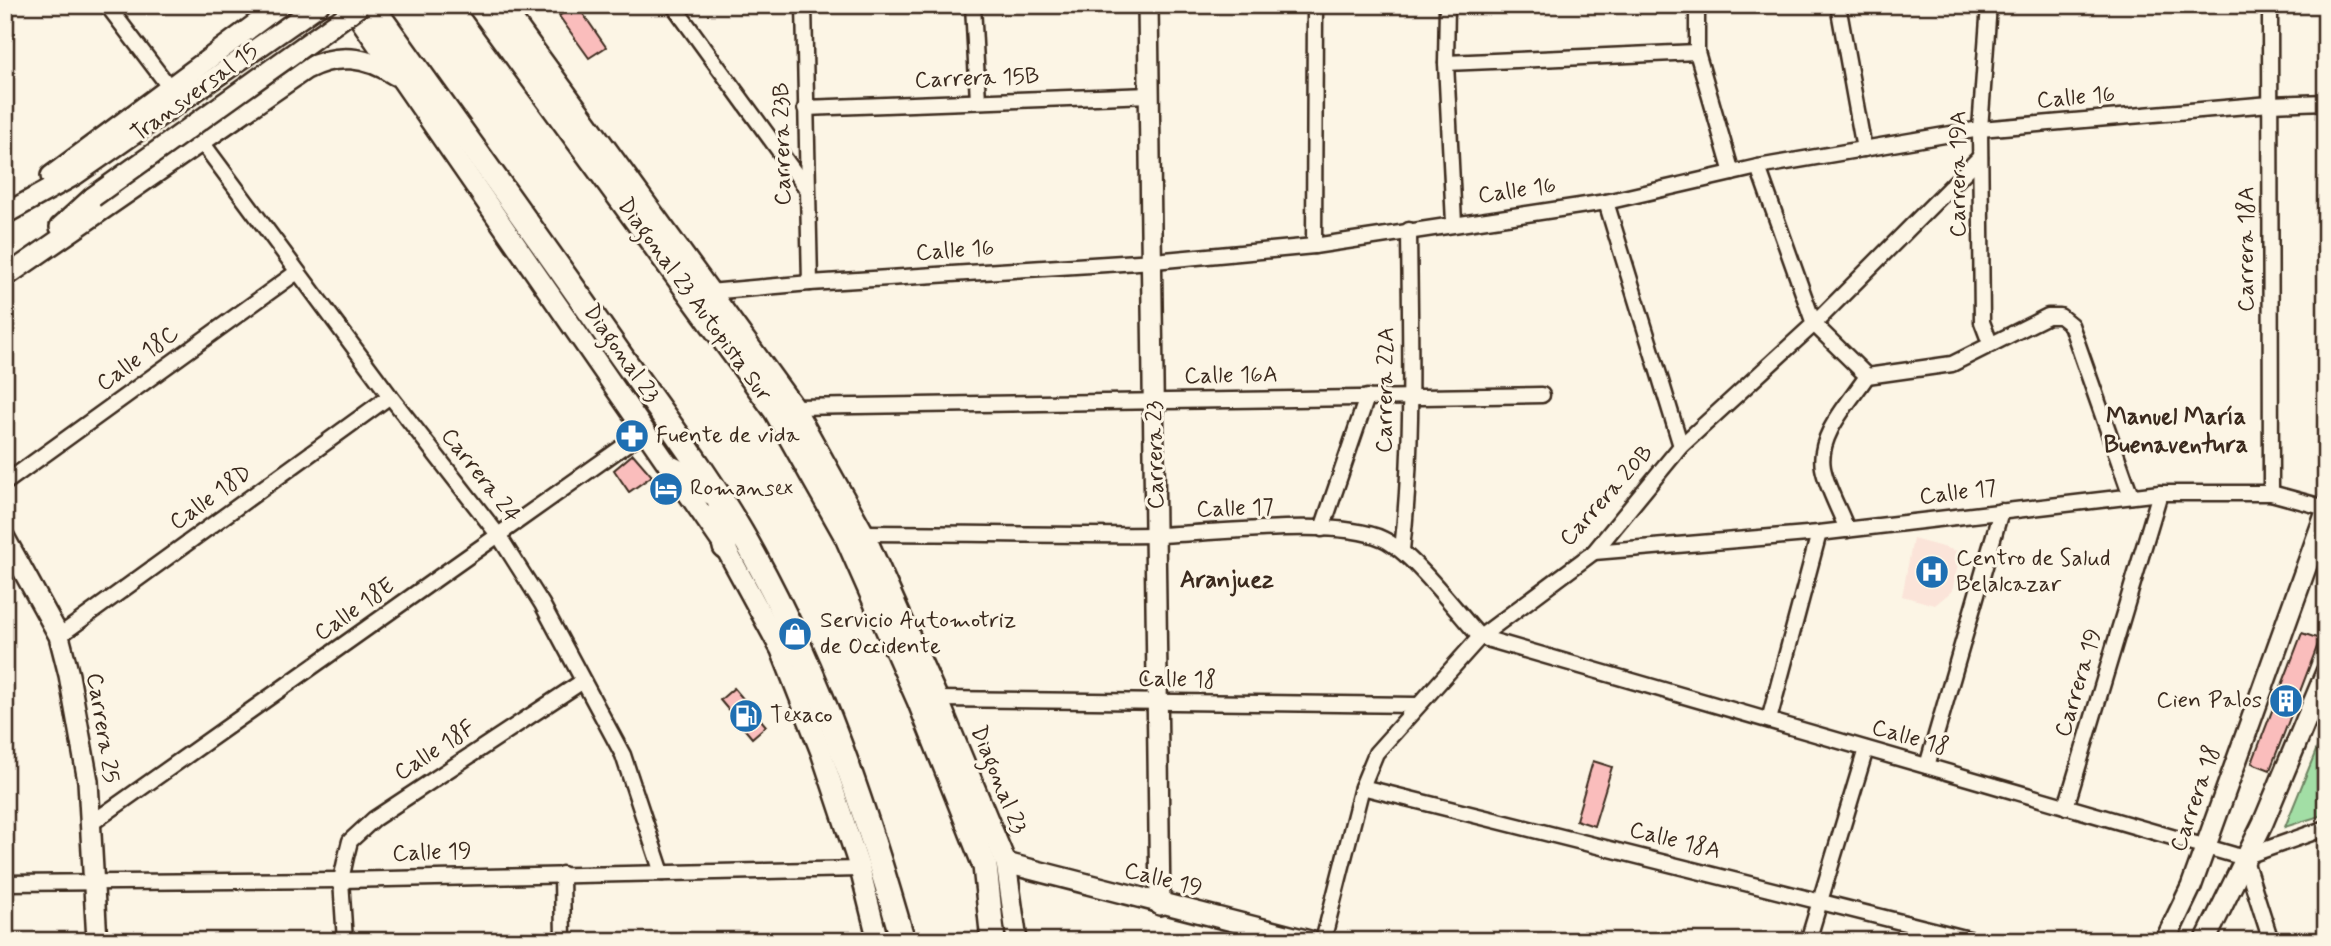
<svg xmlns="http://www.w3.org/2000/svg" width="2331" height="946" font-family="Mynerve,sans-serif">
<rect width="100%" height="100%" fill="#fcf5e5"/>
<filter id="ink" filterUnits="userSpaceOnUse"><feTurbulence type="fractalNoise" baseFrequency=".0143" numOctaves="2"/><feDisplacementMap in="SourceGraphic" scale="14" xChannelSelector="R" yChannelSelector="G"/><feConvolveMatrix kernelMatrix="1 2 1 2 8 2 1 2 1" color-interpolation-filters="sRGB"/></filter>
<g filter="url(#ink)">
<path fill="#fbe4d9" d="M1913,539L1961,552L1952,591L1935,605L1902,596Z"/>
<path fill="#a2dea5" stroke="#6e8462" stroke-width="2" d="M2326,726V814L2285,827Z"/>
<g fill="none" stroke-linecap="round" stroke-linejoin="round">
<path stroke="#768da3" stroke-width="5" d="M5,237L11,233"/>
</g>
<g fill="#fabdbc" stroke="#3b2a1e" stroke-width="2">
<path d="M574,5H577L606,47L589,58L559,16Z"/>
<path d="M633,454L652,476L629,492L614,470Z"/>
<path d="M2302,633L2320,639L2270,770L2252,763Z"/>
<path d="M734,688L766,726L752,738L720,700Z"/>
<path d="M1593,761L1612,767L1594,826L1576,820Z"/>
</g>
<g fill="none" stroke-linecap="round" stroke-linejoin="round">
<g stroke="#3b2a1e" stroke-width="19">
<g id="street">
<path d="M107,5L170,88"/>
<path d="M673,5L806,188"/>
<path d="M804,5L810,283"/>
<path d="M973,5L978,101"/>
<path d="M1447,5L1446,63L1454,223"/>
<path d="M1697,5V52L1732,173"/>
<path d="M1838,5L1864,149"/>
<path d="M1989,5L1980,129L1982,322L1990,343"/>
<path d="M2270,5L2271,493"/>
<path d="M1446,63L1697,52"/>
<path d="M805,108L1150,95"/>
<path d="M201,141L390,396L499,536L542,604L623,755L662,873"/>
<path d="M1758,167L1814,324L1867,376"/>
<path d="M1606,202L1681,446"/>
<path d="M1314,246L1315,5"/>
<path d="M709,292L810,283L1154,261L1314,246L1606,202L1758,167L1980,129L2270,104L2326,102"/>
<path d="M1867,376L1952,364L2048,316H2060L2071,325L2131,496"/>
<path d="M794,407L1542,395"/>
<path d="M5,483L297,272"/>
<path d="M1322,529L1367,397"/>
<path d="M1847,530C1840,510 1827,489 1823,468C1817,435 1850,402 1867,376"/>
<path d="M864,533C962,533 1059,536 1156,535C1212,534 1336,517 1383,539C1413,553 1456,611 1480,637L2234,855L2244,857L2326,828"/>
<path d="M1402,550C1414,444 1410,337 1409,230"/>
<path d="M1594,552L1819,533L2160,493H2271L2326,508"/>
<path d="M59,636L390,396"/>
<path d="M938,699L1416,705"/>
<path d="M1769,720L1819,533"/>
<path d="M1927,766L2001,511"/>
<path d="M1362,787L1977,941"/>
<path d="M2066,807L2160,493"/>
<path d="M89,825L645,431"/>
<path d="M2244,857L2271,941"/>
<path d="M562,874L563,941"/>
<path d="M5,883L341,880L860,869"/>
<path d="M345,941L341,880L346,857L350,841L374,819L583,681"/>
<path d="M1323,941L1362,787L1376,753L1480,637L1594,552L1681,446L1814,324L1980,157"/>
<path d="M1808,941L1866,749"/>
</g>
</g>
<g stroke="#3b2a1e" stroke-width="24">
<g id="secondary">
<path d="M350,5L725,547L781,650L821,752L860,869L878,941"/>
<path d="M502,5L794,407L864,533L938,699L1006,863L1017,941"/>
<path d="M1148,5L1160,905"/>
<path d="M51,176L281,5"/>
<path d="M5,214L75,175L319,5"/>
<path d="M60,227L93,197"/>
<path d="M11,273L306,69C337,53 366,56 395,75"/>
<path d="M5,538L59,636L69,675L88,781L97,941"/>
<path d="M1006,863L1310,941"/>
<path d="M2165,941L2191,887L2326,512"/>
<path d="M2205,941L2263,823L2326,672"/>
</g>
</g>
<g stroke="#3b2a1e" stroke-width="28">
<g id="primary">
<path d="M371,5C455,122 539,238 621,356C667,421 716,485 754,555C821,677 865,807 903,941"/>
<path d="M479,5L776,411L846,535L919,700L985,866L993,941"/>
<path d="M673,469L719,497L725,547"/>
</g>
</g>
<use href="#street" stroke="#fcf5e5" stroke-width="14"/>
<use href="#secondary" stroke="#fcf5e5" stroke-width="19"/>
<use href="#primary" stroke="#fcf5e5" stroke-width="23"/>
<g stroke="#3b2a1e" stroke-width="24" stroke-linecap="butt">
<path id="secondary-bridge" d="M93,197L361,5"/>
</g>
<use href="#secondary-bridge" stroke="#fcf5e5" stroke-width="19"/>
</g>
</g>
<defs>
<g id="pharmacy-disc" transform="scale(1.75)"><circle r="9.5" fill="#1f6fb2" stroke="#fcf5e5"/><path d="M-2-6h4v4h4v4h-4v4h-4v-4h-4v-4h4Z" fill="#fff"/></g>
<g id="hotel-disc" transform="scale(1.75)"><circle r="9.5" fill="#1f6fb2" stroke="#fcf5e5"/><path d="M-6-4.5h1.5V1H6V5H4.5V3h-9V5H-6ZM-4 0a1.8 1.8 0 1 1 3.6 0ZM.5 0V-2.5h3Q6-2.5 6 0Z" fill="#fff"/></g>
<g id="hospital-disc" transform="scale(1.75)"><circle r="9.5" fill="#1f6fb2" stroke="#fcf5e5"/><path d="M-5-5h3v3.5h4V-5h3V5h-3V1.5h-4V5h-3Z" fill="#fff"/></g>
<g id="shop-disc" transform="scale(1.75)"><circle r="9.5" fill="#1f6fb2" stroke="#fcf5e5"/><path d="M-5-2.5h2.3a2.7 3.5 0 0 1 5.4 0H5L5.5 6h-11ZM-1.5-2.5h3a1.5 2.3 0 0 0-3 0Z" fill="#fff"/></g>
<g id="building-disc" transform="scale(1.75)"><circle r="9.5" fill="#1f6fb2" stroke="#fcf5e5"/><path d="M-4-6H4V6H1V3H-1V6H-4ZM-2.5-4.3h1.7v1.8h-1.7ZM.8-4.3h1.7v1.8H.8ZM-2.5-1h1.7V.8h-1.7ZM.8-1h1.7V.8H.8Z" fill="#fff"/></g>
<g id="fuel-disc" transform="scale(1.75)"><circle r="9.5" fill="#1f6fb2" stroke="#fcf5e5"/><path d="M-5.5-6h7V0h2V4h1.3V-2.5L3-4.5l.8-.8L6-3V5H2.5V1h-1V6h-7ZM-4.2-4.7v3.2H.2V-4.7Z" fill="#fff"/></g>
</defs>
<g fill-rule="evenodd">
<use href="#pharmacy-disc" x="632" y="436"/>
<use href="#hotel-disc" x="666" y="489"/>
<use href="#hospital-disc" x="1932" y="572"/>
<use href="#shop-disc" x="795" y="634"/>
<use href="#building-disc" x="2286" y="701"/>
<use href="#fuel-disc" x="746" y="716"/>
</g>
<g text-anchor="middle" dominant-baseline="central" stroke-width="6" stroke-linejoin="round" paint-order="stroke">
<g font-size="23" fill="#3b2a1e" stroke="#fcf5e5">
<text transform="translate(977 79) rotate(-2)">Carrera 15B</text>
<text transform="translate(195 93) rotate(-36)">Transversal 15</text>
<text transform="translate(2076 98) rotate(-5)">Calle 16</text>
<text transform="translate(783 144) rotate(-91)">Carrera 23B</text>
<text transform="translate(1959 174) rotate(-90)">Carrera 19A</text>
<text transform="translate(1517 191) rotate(-8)">Calle 16</text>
<text transform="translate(2247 249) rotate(-90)">Carrera 18A</text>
<text transform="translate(955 251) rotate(-4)">Calle 16</text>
<text transform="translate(694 300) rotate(54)">Diagonal 23 Autopista Sur</text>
<text transform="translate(621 354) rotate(55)">Diagonal 23</text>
<text transform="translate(138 359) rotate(-36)">Calle 18C</text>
<text transform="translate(1231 376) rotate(-1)">Calle 16A</text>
<text transform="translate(1386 390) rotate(-89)">Carrera 22A</text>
<text transform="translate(1156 455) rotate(-91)">Carrera 23</text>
<text transform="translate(480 476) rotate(52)">Carrera 24</text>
<text transform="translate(1958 493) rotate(-7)">Calle 17</text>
<text transform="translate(1607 496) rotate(-48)">Carrera 20B</text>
<text transform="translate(211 498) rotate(-36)">Calle 18D</text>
<text transform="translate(1235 509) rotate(-2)">Calle 17</text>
<text transform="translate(355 610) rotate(-35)">Calle 18E</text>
<text transform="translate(1177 680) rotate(1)">Calle 18</text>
<text transform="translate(2079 683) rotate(-73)">Carrera 19</text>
<text transform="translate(102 728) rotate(81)">Carrera 25</text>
<text transform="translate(1910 738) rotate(16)">Calle 18</text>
<text transform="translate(435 751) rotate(-33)">Calle 18F</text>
<text transform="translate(998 780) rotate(68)">Diagonal 23</text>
<text transform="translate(2196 799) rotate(-71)">Carrera 18</text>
<text transform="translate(1675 841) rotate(14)">Calle 18A</text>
<text transform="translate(432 853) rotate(-2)">Calle 19</text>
<text transform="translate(1163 880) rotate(14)">Calle 19</text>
</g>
<g font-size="23" fill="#3b2a1e" stroke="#fcf5e5" text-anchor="start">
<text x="656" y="436">Fuente de vida</text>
<text x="690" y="489">Romansex</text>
<text x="1956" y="559">Centro de Salud<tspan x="1956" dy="26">Belalcazar</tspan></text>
<text x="820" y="621">Servicio Automotriz<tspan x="820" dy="26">de Occidente</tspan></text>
<text x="2262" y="701" text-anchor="end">Cien Palos</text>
<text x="770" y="716">Texaco</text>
</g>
<g font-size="24" font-weight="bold" fill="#3b2a1e" stroke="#fcf5e5">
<text x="2176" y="417">Manuel María<tspan x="2176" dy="28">Buenaventura</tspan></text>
<text x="1227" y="580">Aranjuez</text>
</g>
</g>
<rect width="2331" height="946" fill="none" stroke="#fcf5e5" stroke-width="28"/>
<rect x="14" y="14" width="2303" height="918" fill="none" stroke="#3b2a1e" stroke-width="2.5" filter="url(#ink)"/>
</svg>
